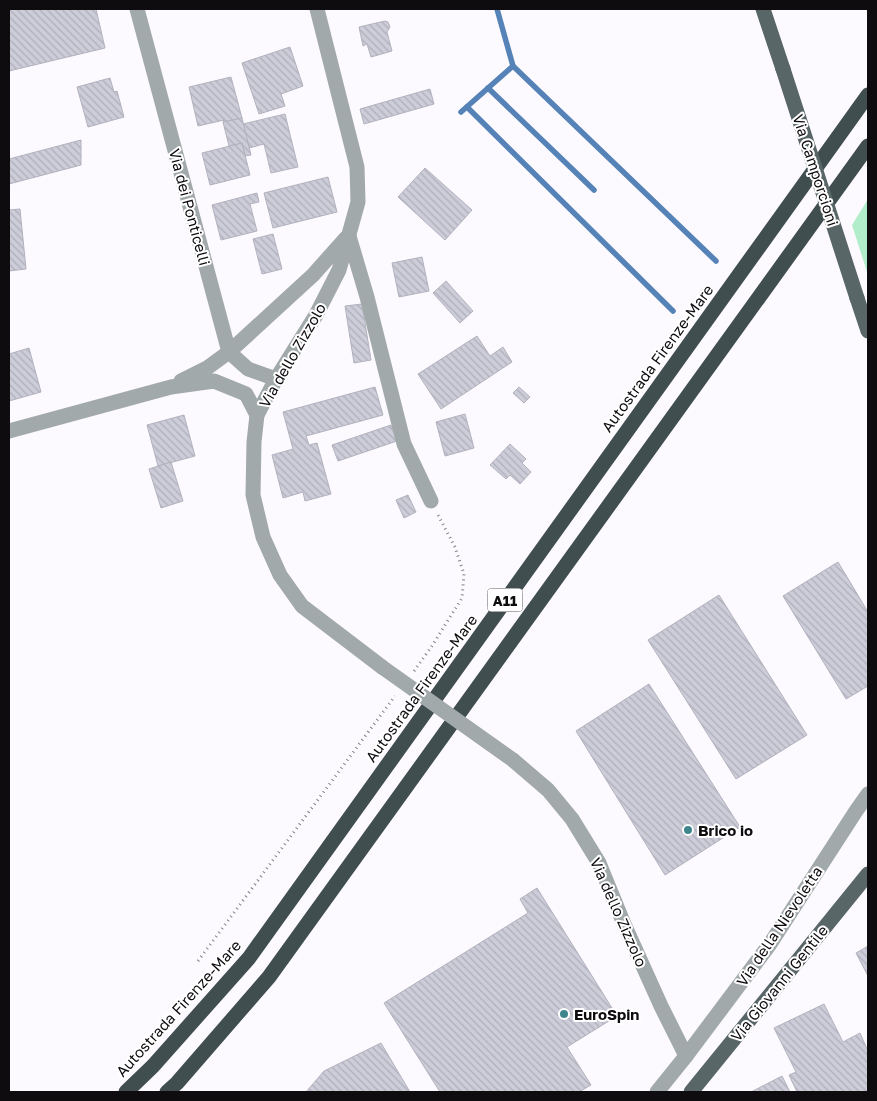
<svg xmlns="http://www.w3.org/2000/svg" width="877" height="1101" font-family="'Golos Text',sans-serif">
<defs>
<pattern id="building-back-hatch" width="6" height="6" patternUnits="userSpaceOnUse" patternTransform="scale(1.25)"><rect width="6" height="6" fill="#cdcdda"/><path d="M-1 5l2 2M0 0l6 6M5-1l2 2" fill="none" stroke="#afafba"/></pattern>
</defs>
<rect width="100%" height="100%" fill="#fdfaff"/>
<path fill="#b1edcb" d="M868,199V275L852,225Z"/>
<g fill="none" stroke-linecap="round" stroke-linejoin="round">
<g stroke="#5683b7" stroke-width="5.5">
<path d="M497,9L513,66"/>
<path d="M488,88L594,190"/>
<path d="M467,107L673,311"/>
<path d="M461,112L513,66L716,261"/>
</g>
</g>
<g fill="url(#building-back-hatch)" stroke="#b2b2be">
<path d="M9,9H96L105,48L9,71Z"/>
<path d="M385,21L388,22L390,27L387,32L392,51L371,57L367,44L363,46L359,27Z"/>
<path d="M290,47L303,86L281,94L285,106L259,114L242,63Z"/>
<path d="M231,77L242,118L223,122L224,120L198,126L189,87Z"/>
<path d="M110,78L114,92L117,91L124,117L88,127L77,87Z"/>
<path d="M430,89L434,104L364,124L360,109Z"/>
<path d="M285,114L298,167L271,173L264,144L249,148L243,124Z"/>
<path d="M242,118L251,155L245,156L242,143L229,146L223,122Z"/>
<path d="M81,140V165L9,184V159Z"/>
<path d="M242,143L250,175L210,185L202,153Z"/>
<path d="M425,168L472,210L445,240L398,197Z"/>
<path d="M328,177L337,212L273,228L264,193Z"/>
<path d="M257,193L259,202L250,204L257,231L221,240L212,205Z"/>
<path d="M20,209L26,269L9,271V210Z"/>
<path d="M273,234L282,269L262,274L253,239Z"/>
<path d="M422,257L429,291L399,297L392,263Z"/>
<path d="M446,281L473,311L460,323L433,293Z"/>
<path d="M362,304L371,360L354,363L345,306Z"/>
<path d="M477,336L490,356L503,347L512,362L441,409L418,374Z"/>
<path d="M29,348L41,392L9,401V354Z"/>
<path d="M375,387L383,415L306,436L309,445L317,443L331,494L305,501L303,492L283,498L272,455L293,449L283,412Z"/>
<path d="M519,387L530,397L524,403L513,393Z"/>
<path d="M465,414L474,448L445,456L436,422Z"/>
<path d="M184,415L195,456L158,466L147,425Z"/>
<path d="M391,425L397,441L338,461L332,445Z"/>
<path d="M510,444L526,459L522,463L531,472L520,484L510,475L506,479L490,465Z"/>
<path d="M171,462L183,501L161,508L149,469Z"/>
<path d="M408,495L416,512L404,518L396,500Z"/>
<path d="M838,562L868,612V686L846,699L783,596Z"/>
<path d="M719,595L807,735L736,779L648,640Z"/>
<path d="M649,684L740,827L665,875L576,731Z"/>
<path d="M537,888L617,1016L567,1047L591,1085L579,1092H440L384,1003L528,913L520,899Z"/>
<path d="M868,946V976L856,953Z"/>
<path d="M824,1004L843,1042L860,1033L868,1051V1092H797L789,1075L796,1072L774,1028Z"/>
<path d="M381,1043L410,1092H306L324,1071Z"/>
<path d="M782,1076L790,1092H751Z"/>
</g>
<g fill="none" stroke-linecap="round" stroke-linejoin="round">
<g stroke="#838084" stroke-width="3" stroke-dasharray="1 4" stroke-linecap="butt">
<path d="M414,671L432,646L462,598L464,574L455,547L438,515"/>
<path d="M198,961L395,696"/>
</g>
<g stroke="#a2a9aa" stroke-width="15">
<path d="M137,9L229,352L248,369L276,379"/>
<path d="M317,9L357,167L358,202L339,270L316,315L276,379L257,415L254,442L253,495L263,537L280,575L302,606L382,667"/>
<path d="M349,236L367,297L404,444L431,501"/>
<path d="M181,381L207,368L229,352L313,275L346,238"/>
<path d="M9,431L171,387L214,381L246,394L257,415"/>
<path d="M513,760L548,790L572,819L599,863L624,924L661,1006L686,1056"/>
<path d="M657,1092L686,1056L770,944L856,811L868,794"/>
</g>
<g stroke="#596667" stroke-width="15">
<path d="M763,9L783,69"/>
<path d="M857,298L868,331"/>
<path d="M691,1092L868,874"/>
</g>
<g stroke="#404e50" stroke-width="15">
<path d="M126,1092L153,1066L249,958L868,95"/>
<path d="M167,1092L177,1083L269,977L868,146"/>
</g>
<path stroke="#a2a9aa" stroke-width="15" d="M382,667L513,760"/>
<path stroke="#596667" stroke-width="15" d="M783,69L857,298"/>
</g>
<g fill="#3f868c" stroke="#fff" stroke-width="2">
<circle cx="688" cy="830" r="5"/>
<circle cx="564" cy="1014" r="5"/>
</g>
<g text-anchor="middle" dominant-baseline="central" stroke-width="4" stroke-linejoin="round" paint-order="stroke">
<rect fill="#fff" stroke="#575558" stroke-width="1" x="487.5" y="588.5" width="35" height="23" rx="4"/>
<g font-size="14" font-weight="bold" fill="#0f0c10">
<text x="505" y="600">A11</text>
</g>
<g font-size="15" fill="#0f0c10" stroke="#fff">
<text transform="translate(816 170) rotate(72)">Via Camporcioni</text>
<text transform="translate(190 207) rotate(75)">Via dei Ponticelli</text>
<text transform="translate(292 355) rotate(-60)">Via dello Zizzolo</text>
<text transform="translate(657 358) rotate(-54)">Autostrada Firenze-Mare</text>
<text transform="translate(421 688) rotate(-54)">Autostrada Firenze-Mare</text>
<text transform="translate(619 912) rotate(66)">Via dello Zizzolo</text>
<text transform="translate(779 926) rotate(-56)">Via della Nievoletta</text>
<text transform="translate(779 983) rotate(-51)">Via Giovanni Gentile</text>
<text transform="translate(178 1008) rotate(-48)">Autostrada Firenze-Mare</text>
</g>
<g font-size="15" font-weight="bold" fill="#0f0c10" stroke="#fff" text-anchor="start">
<text x="698" y="830">Brico io</text>
<text x="574" y="1014">EuroSpin</text>
</g>
</g>
<rect width="877" height="1101" fill="none" stroke="#0f0c10" stroke-width="20"/>
</svg>
